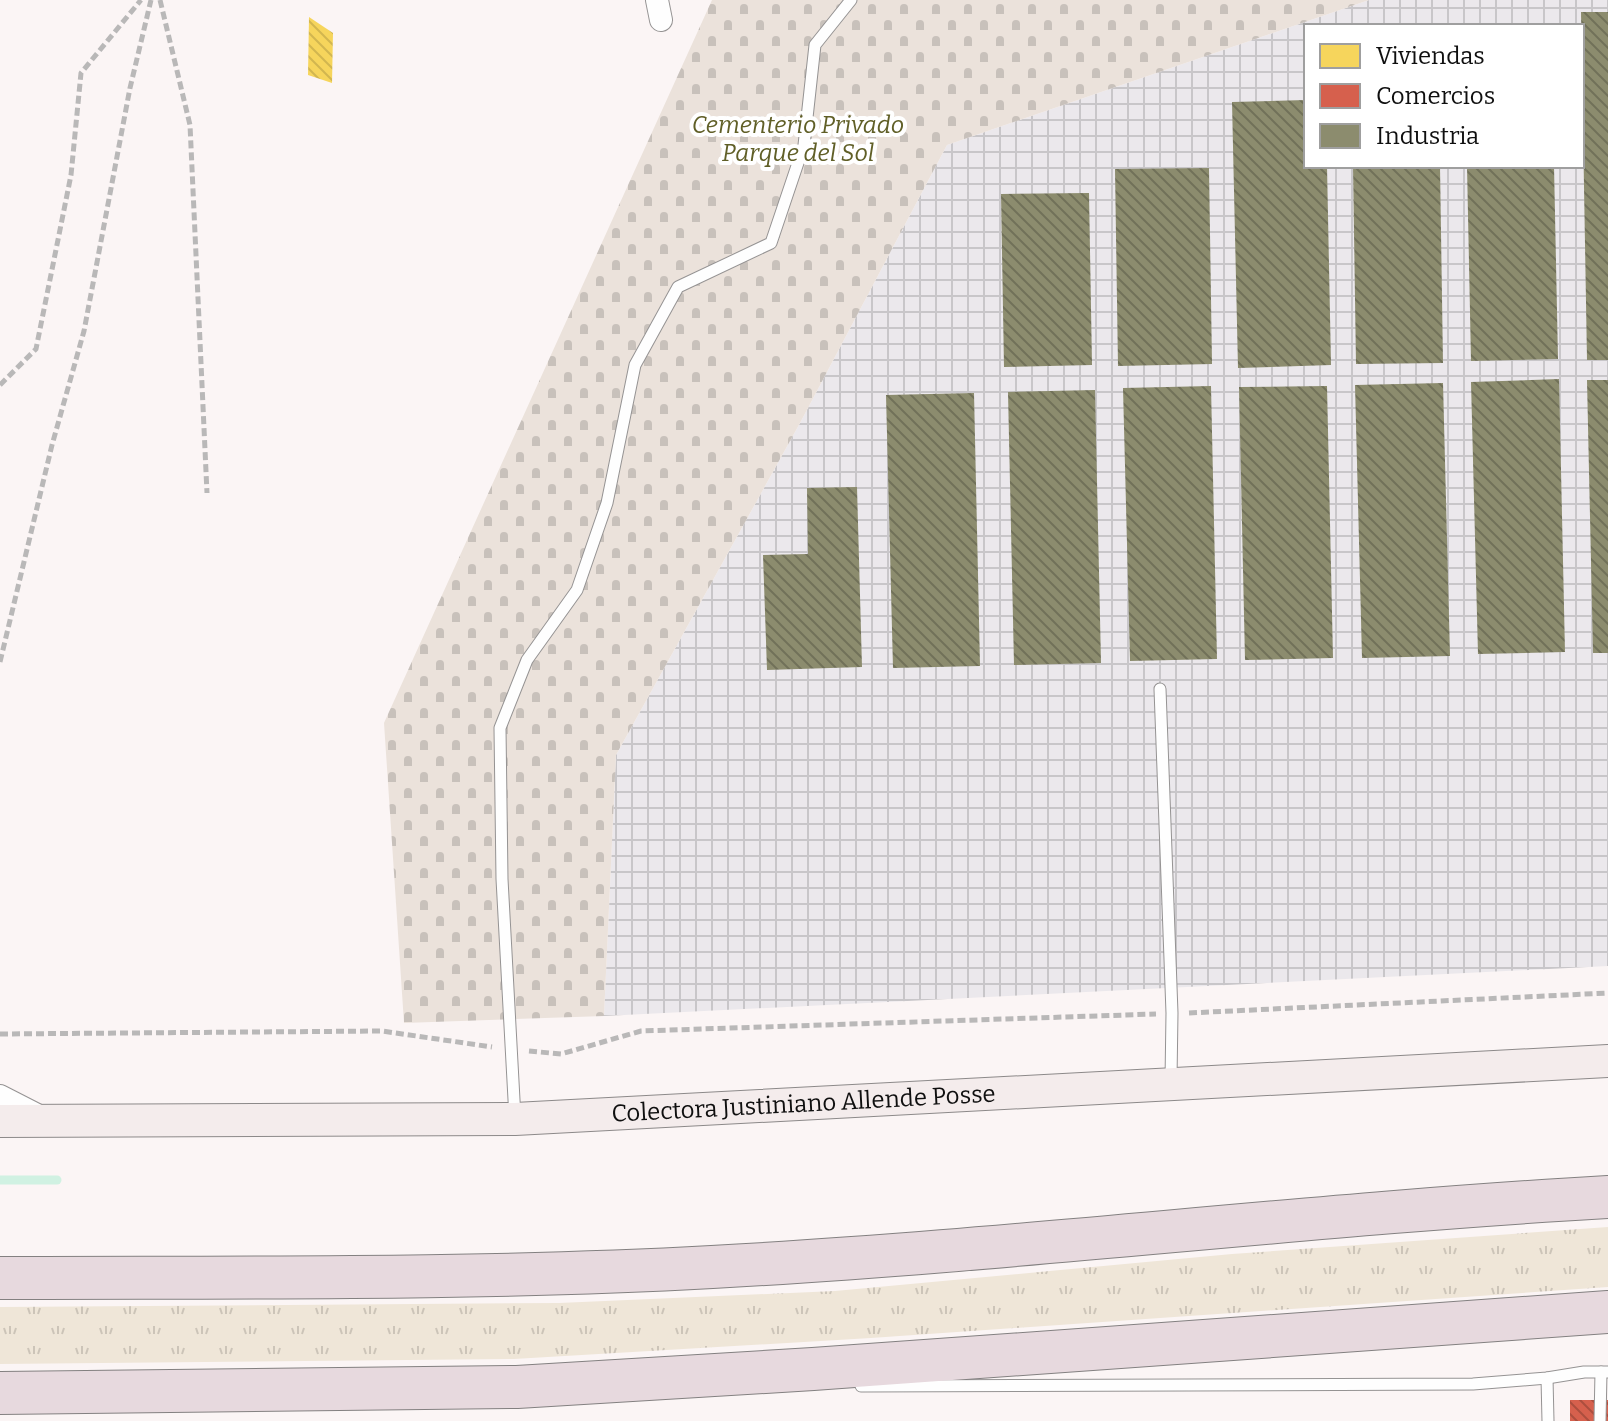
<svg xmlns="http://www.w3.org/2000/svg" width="1608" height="1421" font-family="Bitter,serif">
<defs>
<pattern id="industrial-grid" width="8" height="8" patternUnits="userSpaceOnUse" patternTransform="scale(2)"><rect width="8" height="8" fill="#ebe8ec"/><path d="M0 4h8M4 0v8" fill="none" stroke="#c8c6c9"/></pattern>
<pattern id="grass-tufts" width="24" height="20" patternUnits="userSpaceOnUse" patternTransform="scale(2)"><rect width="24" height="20" fill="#efe6d8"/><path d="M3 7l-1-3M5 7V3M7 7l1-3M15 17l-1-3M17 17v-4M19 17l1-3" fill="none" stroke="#ccc4b8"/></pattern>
<pattern id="cemetery-stones" width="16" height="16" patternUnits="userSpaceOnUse" patternTransform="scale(2)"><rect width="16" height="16" fill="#ebe2db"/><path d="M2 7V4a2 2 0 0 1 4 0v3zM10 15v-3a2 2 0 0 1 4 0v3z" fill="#c8c1bb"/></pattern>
<pattern id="homes-back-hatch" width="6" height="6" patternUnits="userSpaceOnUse" patternTransform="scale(2)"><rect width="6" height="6" fill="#f6d55c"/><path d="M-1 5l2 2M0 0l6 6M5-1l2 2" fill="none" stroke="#d2b64f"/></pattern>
<pattern id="shops-back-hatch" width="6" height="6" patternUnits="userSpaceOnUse" patternTransform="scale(2)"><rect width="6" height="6" fill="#d6604d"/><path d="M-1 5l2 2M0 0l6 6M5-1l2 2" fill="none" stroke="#ac4e3e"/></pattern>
<pattern id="industry-back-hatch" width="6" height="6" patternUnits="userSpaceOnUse" patternTransform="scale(2)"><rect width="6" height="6" fill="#8c8c6e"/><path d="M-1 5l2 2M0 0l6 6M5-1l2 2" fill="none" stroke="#717159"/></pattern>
</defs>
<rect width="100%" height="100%" fill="#fbf5f5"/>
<path fill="url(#industrial-grid)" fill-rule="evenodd" d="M1369,0H1608V966L604,1016L616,755L800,423L947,145ZM1306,26H1582V166H1306Z"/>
<path fill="url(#grass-tufts)" d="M1608,1227V1287L871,1338L514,1359L0,1364V1307L559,1303L835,1291L1232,1254Z"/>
<path fill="url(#cemetery-stones)" d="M712,0H1369L947,145L800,423L616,755L604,1016L404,1023L384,723Z"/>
<path fill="url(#homes-back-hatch)" d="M309,17L333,33L332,83L308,75Z"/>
<rect fill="url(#shops-back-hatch)" x="1570" y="1400" width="38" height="21"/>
<g fill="url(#industry-back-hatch)">
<path d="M1581,12H1608V360H1587Z"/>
<path d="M1306,100V166H1327L1331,365L1238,368L1232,102Z"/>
<path d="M1353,166H1440L1443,363L1356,364Z"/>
<path d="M1467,166H1554L1558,359L1471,361Z"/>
<path d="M1209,168L1212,364L1118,366L1115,169Z"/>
<path d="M1089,193L1092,365L1004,367L1001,194Z"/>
<path d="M1559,379L1565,652L1478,654L1471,382Z"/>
<path d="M1587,380H1608V653H1593Z"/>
<path d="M1443,383L1450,656L1362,658L1355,385Z"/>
<path d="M1211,386L1217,659L1130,661L1123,388Z"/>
<path d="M1327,386L1333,658L1245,660L1239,387Z"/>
<path d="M1095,390L1101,663L1014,665L1008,392Z"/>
<path d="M974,393L980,666L893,668L886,395Z"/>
<path d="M857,487L862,667L767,670L763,555L808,554L807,488Z"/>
</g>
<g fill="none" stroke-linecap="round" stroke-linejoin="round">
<path stroke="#d0f1e2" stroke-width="9" d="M0,1180H57"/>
<g stroke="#959393" stroke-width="13">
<g id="lane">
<path d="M1160,689L1172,1013L1171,1080"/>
<path d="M515,1118L502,879L500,728L527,660L577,590L607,503L635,365L678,287L771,243L804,145L815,45L851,0"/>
<path d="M1547,1378L1548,1421"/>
<path d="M861,1386L1473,1384L1547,1378L1584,1372H1608"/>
<path d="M1600,1421L1601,1372"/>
</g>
</g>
<g stroke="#959393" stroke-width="24">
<g id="street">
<path d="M657,0L661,20"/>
<path d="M0,1096L43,1118"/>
</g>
</g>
<g stroke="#8c8989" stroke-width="34">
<g id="secondary">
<path id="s1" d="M0,1121L515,1119L1608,1061"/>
</g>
</g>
<g stroke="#838080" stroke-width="44">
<g id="highway">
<path d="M0,1278C237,1277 475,1280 712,1267C1011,1251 1309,1214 1608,1197"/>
<path d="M0,1393L517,1387L813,1369L1608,1312"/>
</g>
</g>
<g stroke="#b9b8b8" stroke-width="5" stroke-dasharray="8 4" stroke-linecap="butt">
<path d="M160,0L190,125L207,493"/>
<path d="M0,385L36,349L71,175L81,73L141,0"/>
<path d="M0,662L52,445L84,331L130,88L151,0"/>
<path d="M1189,1013L1608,993"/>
<path d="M0,1034L382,1031L492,1047"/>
<path d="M529,1051L561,1054L641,1031L1156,1014"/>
</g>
<use href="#lane" stroke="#fefefe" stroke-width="11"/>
<use href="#street" stroke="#fefefe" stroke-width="22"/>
<use href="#secondary" stroke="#f4ecec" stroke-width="32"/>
<use href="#highway" stroke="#e7d9de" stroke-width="42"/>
</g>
<g text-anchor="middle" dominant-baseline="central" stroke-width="8" stroke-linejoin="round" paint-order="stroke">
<g font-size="24" font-style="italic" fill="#605f27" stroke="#fff">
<text x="798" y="125">Cementerio Privado<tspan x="798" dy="28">Parque del Sol</tspan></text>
</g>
<g font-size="24" fill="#0f0f0f" stroke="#fff">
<text stroke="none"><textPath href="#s1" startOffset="804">Colectora Justiniano Allende Posse</textPath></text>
</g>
</g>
<rect x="1304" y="24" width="280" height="144" fill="#ffffff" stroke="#9f9f9f" stroke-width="2"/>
<rect x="1320" y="44" width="40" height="24" fill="#f6d55c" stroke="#9f9f9f" stroke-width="2"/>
<text x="1376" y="64" font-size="24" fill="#0f0f0f">Viviendas</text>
<rect x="1320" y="84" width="40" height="24" fill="#d6604d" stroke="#9f9f9f" stroke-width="2"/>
<text x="1376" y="104" font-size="24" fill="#0f0f0f">Comercios</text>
<rect x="1320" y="124" width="40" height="24" fill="#8c8c6e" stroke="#9f9f9f" stroke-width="2"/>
<text x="1376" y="144" font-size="24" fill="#0f0f0f">Industria</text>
</svg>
